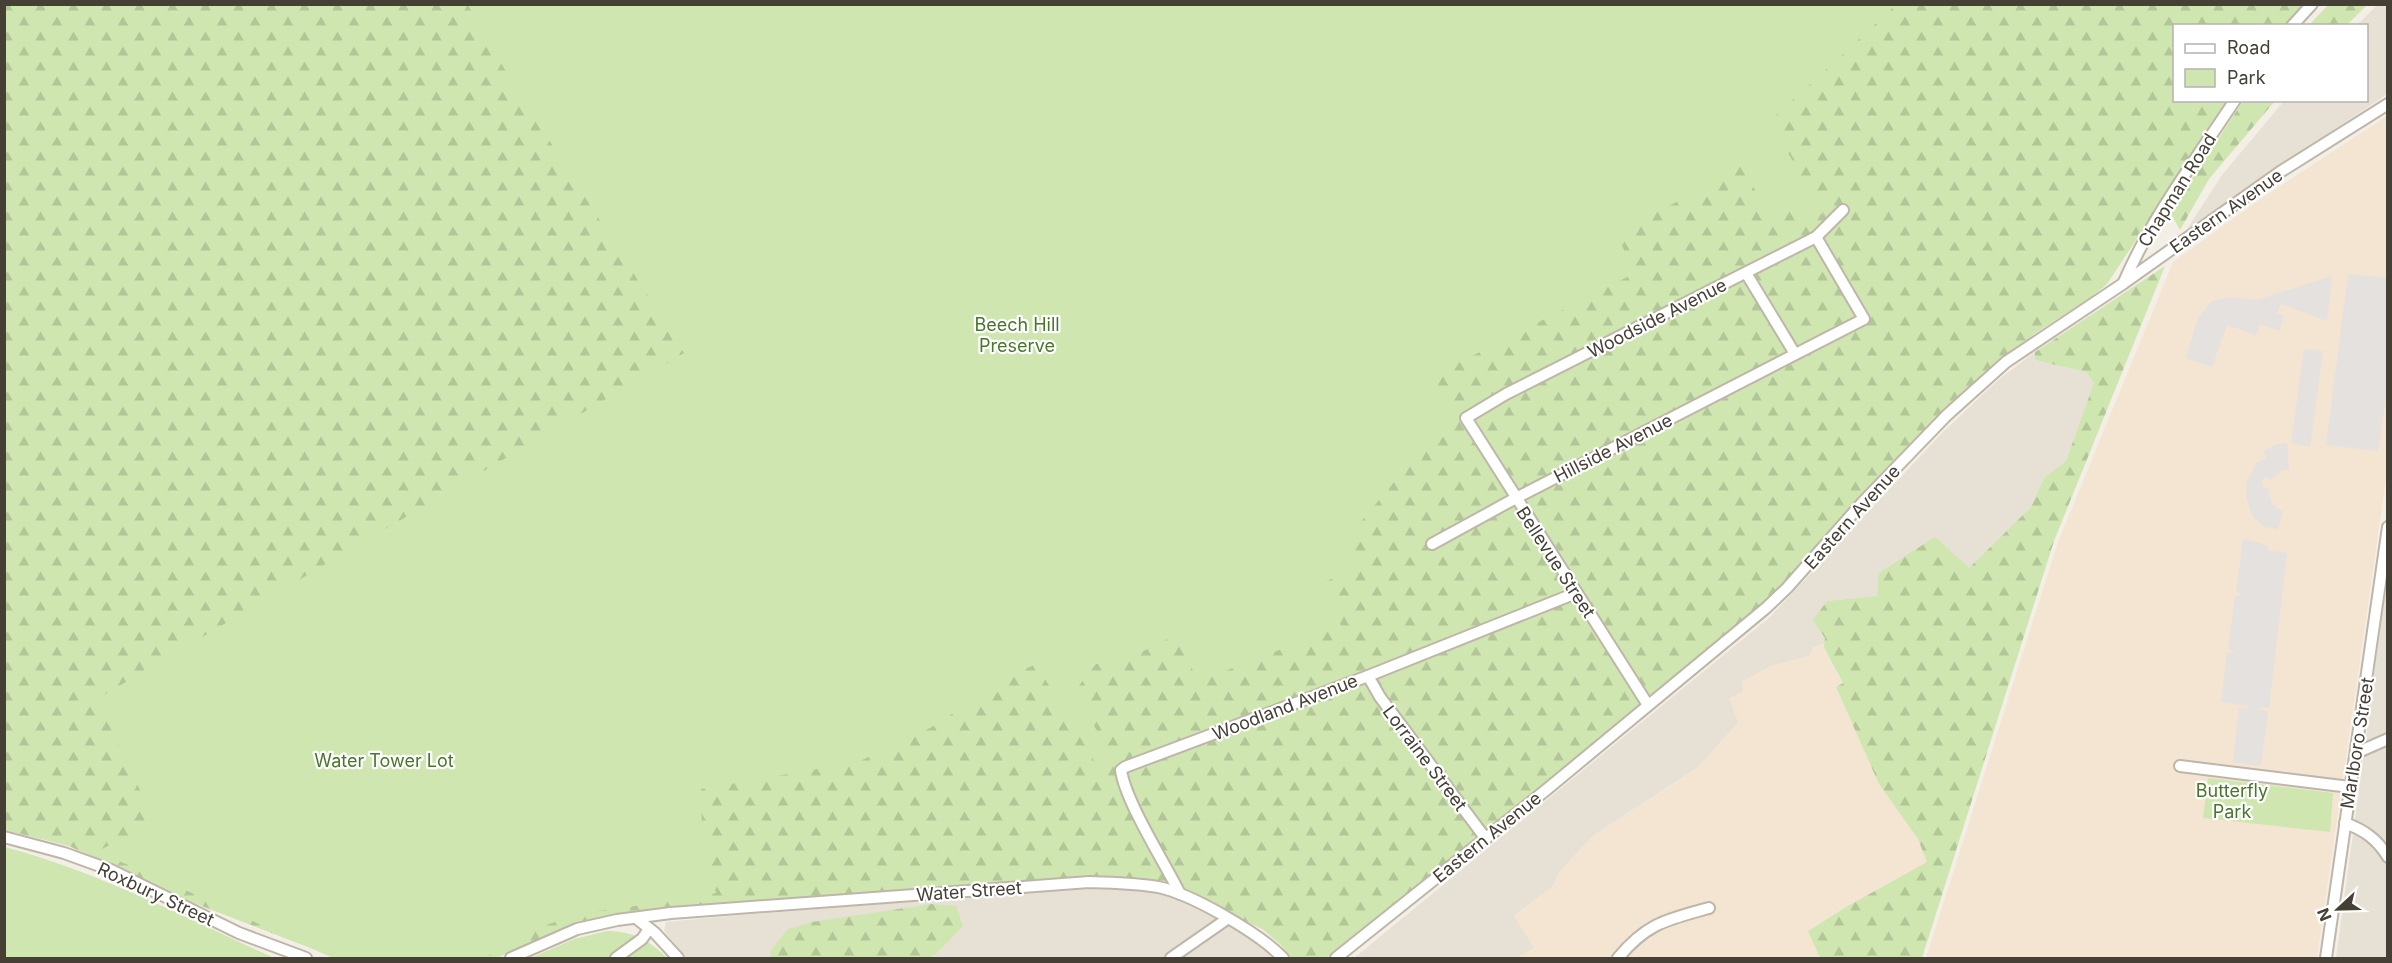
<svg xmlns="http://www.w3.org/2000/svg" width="2392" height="963" font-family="Inter,sans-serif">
<defs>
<pattern id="forest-firs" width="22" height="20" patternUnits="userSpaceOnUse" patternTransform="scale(1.5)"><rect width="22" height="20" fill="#cfe6b0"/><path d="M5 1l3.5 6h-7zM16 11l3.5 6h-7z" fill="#b3c698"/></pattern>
</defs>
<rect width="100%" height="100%" fill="#f3efe6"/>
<g fill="#e7e0d4">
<path d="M2377,5H2387V94L2187,229L2222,175L2284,101L2366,100V26L2357,25Z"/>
<path d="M2035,352V360L2086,372L2095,382L2066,461L2044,478L2031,507L1969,568L1878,596L1827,601L1825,643L1813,648L1809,656L1771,666L1743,691L1738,723L1698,767L1594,835L1560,871L1553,886L1515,915L1534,948L1517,958H1354L1770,617L1940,435L1997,381Z"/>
<path d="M2387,573V958H2336L2362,768Z"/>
<path d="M1127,888L1151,889L1187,901L1236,928L1275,958H686L664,931L666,922L718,917L952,898L1028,889Z"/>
</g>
<g fill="#f4e5d2">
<path d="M2387,116V472L2317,958H1926L2058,542L2173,262L2256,202Z"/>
<path d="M1825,643L1824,649L1843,684L1836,687L1879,784L1918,839L1928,862L1846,907L1809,930L1820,958H1517L1534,948L1514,916L1553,886L1560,871L1594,835L1698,767L1738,723L1729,698L1743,691L1742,681L1771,666L1809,656L1813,648Z"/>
</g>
<g fill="url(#forest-firs)">
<path d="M5,5H2304L2286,25L2174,26V100L2228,101L2107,284L2090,298L2034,334L1984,374L1950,404L1863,493L1776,592L1595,742L1385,914L1326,958H1291L1280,944L1262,929L1190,893L1151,881L1115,878L1016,881L846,898L664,910L600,918L496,958H336L181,898L69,846L5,830Z"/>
<path d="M2328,5V4L2367,5L2347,25H2309Z"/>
<path d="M2243,101H2275L2209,179L2180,230L2170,212Z"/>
<path d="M2165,266L2054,541L1922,958H1820L1808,931L1846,907L1927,862L1918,839L1879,784L1836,687L1843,683L1824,648L1825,638L1813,620L1827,601L1877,596L1879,573L1935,537L1969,568L2031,507L2044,478L2066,461L2094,383L2086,372L2035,360V352Z"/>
<path d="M932,904L956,906L963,926L936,954L928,958H770L771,950L788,929L812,922Z"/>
</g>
<g fill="#cfe6b0">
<path d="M468,5H1896L1770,121L1824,216C1804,194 1773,211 1783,240L1781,241L1742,165L1699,187L1700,190L1616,233L1635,273L1431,377L1457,424L1420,451L1350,535L1360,568L1326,581L1341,626L1197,682L1179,633L1120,663L1096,664L1074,692L1112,756L1119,759L1098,767L1036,664L1012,675L930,728L858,762L701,789L702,827L716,893L682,900L580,913L541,927L484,958H333L146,872L96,852L155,822L97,699L684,353L509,77Z"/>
<path d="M2208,778L2333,793L2330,832L2203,818Z"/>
<path d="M5,847C101,873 184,917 274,958H5Z"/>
<path d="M607,931C632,931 649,940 667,958H531L574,939Z"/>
</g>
<g fill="#e4e1de">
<path d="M2348,274L2387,278L2388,384L2378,451L2326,445Z"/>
<path d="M2332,276L2327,321L2281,304L2277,313L2284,316L2279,331L2260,324L2256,335L2227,325L2212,367L2186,358L2198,318L2212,301L2231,297L2256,300Z"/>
<path d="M2304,349L2323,351L2310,447L2291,443Z"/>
<path d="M2287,443L2289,469L2281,471L2271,480L2265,476L2262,481V486L2268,488L2272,504L2283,512L2278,530L2271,527L2266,528L2254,518L2250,510L2246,495L2247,481L2257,462L2267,458L2263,451L2277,444Z"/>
<path d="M2243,539L2261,543L2262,545L2268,546V550L2287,553L2269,708L2261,707L2259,709L2268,712L2261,766L2233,762L2239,708L2247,709L2248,706L2221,702L2227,653L2236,652L2228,649L2235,596L2243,595L2236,592Z"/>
</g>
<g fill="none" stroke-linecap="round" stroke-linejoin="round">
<g stroke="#beb6a9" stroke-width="14">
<g id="minor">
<path d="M2292,26L2312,4"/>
<path d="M1746,273L1795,354"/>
<path d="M2124,282C2152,217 2196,159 2235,100"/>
<path d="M1432,544L1516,498L1864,319L1816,237"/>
<path d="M1368,676L1380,697L1486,839"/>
<path d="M1648,705L1466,418L1506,394L1816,237L1843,210"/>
<path d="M2356,753L2388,739"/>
<path d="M2180,766L2350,787"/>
<path d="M2345,823C2364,830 2377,839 2388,857"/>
<path d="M4,837L64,853L111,870L239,933L306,958"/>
<path d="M1180,894C1165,863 1125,801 1121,770L1125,767L1368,676L1576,593"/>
<path d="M636,918L655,933L678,958"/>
<path d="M511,958L577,929L617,920L671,913L1089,882C1112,883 1135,883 1158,887C1192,894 1259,933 1283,958"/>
<path d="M616,958L642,939L649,929"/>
<path d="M1171,958L1227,919"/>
<path d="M1336,958L1546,790L1766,608L1787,588L1862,503L1947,415L2006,362L2124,283L2280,172L2388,104"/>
<path d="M1618,958C1647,923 1666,920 1709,908"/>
<path d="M2326,958L2388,527"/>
</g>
</g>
<use href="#minor" stroke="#fff" stroke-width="10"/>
</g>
<g text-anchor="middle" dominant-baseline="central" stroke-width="4.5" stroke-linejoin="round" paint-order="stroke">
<g font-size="18" fill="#453f36" stroke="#fff">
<text transform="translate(2177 190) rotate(-58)">Chapman Road</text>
<text transform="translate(2226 211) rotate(-35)">Eastern Avenue</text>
<text transform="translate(1657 318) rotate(-27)">Woodside Avenue</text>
<text transform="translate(1613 448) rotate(-27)">Hillside Avenue</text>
<text transform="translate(1852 517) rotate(-48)">Eastern Avenue</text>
<text transform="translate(1556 562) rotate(57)">Bellevue Street</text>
<text transform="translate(1285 707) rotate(-21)">Woodland Avenue</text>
<text transform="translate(2357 743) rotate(-81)">Marlboro Street</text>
<text transform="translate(1425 758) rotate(53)">Lorraine Street</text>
<text transform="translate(1487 837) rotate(-39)">Eastern Avenue</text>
<text transform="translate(969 891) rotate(-4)">Water Street</text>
<text transform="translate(156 894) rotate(25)">Roxbury Street</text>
</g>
<g font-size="18" fill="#49762a" stroke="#fff">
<text x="1017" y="324">Beech Hill<tspan x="1017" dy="21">Preserve</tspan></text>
<text x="384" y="760">Water Tower Lot</text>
<text x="2232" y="790">Butterfly<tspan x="2232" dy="21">Park</tspan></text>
</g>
</g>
<rect width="2392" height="963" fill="none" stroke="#453f36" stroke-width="12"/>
<rect x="2173" y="24" width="195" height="78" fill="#ffffff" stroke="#b5b2af" stroke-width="1.5"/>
<rect x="2185" y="44" width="30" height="9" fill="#ffffff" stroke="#b5b2af" stroke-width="1.5"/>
<text x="2227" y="54" font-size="18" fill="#453f36">Road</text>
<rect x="2185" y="69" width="30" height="18" fill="#cfe6b0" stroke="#b5b2af" stroke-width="1.5"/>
<text x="2227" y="84" font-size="18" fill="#453f36">Park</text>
<g transform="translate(2338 909) rotate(248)" stroke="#ffffff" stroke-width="4.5" paint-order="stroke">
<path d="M0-4.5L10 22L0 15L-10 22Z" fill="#453f36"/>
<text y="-9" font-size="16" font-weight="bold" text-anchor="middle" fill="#453f36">N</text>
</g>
</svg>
